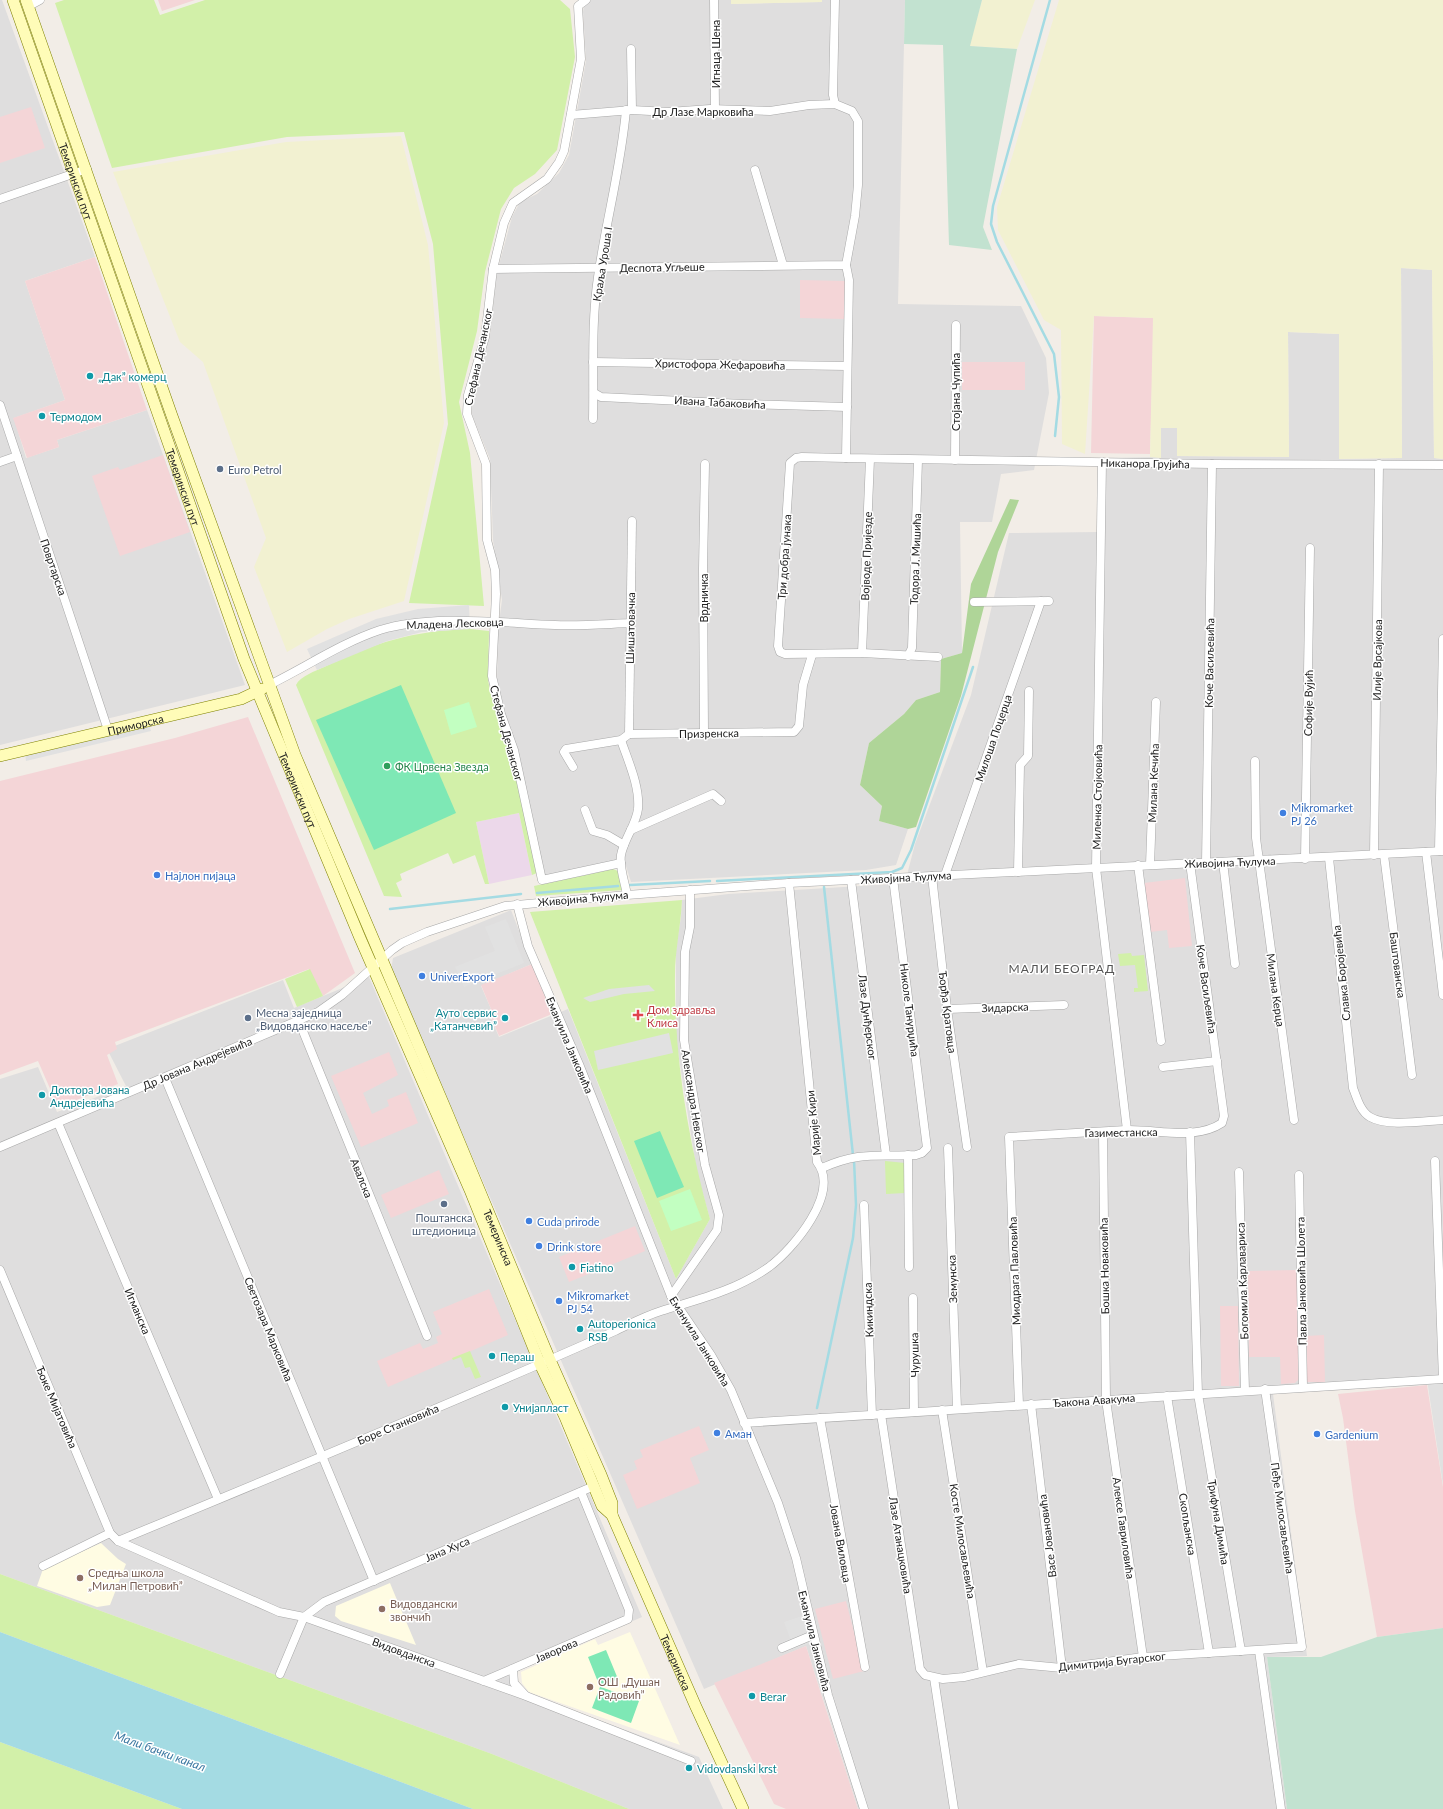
<svg xmlns="http://www.w3.org/2000/svg" width="1443" height="1809" font-family="Lato,sans-serif">
<rect width="100%" height="100%" fill="#f2ede7"/>
<g fill="#dfdede">
<path d="M0,0H2L95,257L25,281L65,400L14,418L26,458L59,447L57,440L147,410L245,685L0,745Z"/>
<path d="M591,0H731L732,4L821,2L822,0H905L898,304L1021,306L1046,358L1049,393L1034,470L1001,474L992,522H960L962,653L941,659L940,692L916,700L904,714L869,743L860,785L882,806L879,821L908,829L896,865L866,870L631,882L625,863L547,882L497,680L498,630L502,600L493,540L490,459L472,415V398L490,334L497,272L512,217L520,202L537,194L559,173L569,155L586,61L583,12L584,6Z"/>
<path d="M1401,268L1432,270L1434,458L1443,459V1384L1273,1394L1307,1656L1267,1657L1287,1809H858L806,1646L704,1689L391,970L393,958L511,910L532,964L481,986L491,1009L488,1011L499,1037L568,1009L676,1279L710,1219L697,1173L676,1039V948L681,917L682,900L728,894L909,883L908,871L915,844L971,695L1009,533L1098,532L1100,458L1161,457V428H1177V456L1289,457L1288,332L1339,334V459L1402,458Z"/>
<path d="M369,977L642,1617L516,1672L517,1682L528,1694L699,1757L723,1809H629L492,1754L0,1574V1079L38,1067L57,1112L126,1086L107,1049L283,980L294,1008Z"/>
</g>
<g fill="#f4d5d7">
<path d="M158,0H195L162,11Z"/>
<path d="M31,107L45,148L0,163V117Z"/>
<path d="M95,257L147,410L57,440L59,447L27,458L13,418L65,400L25,281Z"/>
<path d="M800,280L845,281V319L800,318Z"/>
<path d="M1094,316L1154,318L1150,454L1091,453Z"/>
<rect x="962" y="362" width="63" height="28"/>
<path d="M163,455L190,532L120,556L92,476L118,467L120,470Z"/>
<path d="M248,717L355,973L323,996L309,969L115,1042L117,1049L107,1055L118,1084L58,1107L38,1061L0,1075V781L175,738Z"/>
<path d="M1185,878L1192,946L1169,948L1167,930L1150,932L1144,883Z"/>
<path d="M532,964L552,1014L499,1036L488,1010L491,1009L481,985Z"/>
<path d="M389,1052L398,1075L363,1093L372,1114L389,1106L387,1100L406,1092L418,1123L361,1147L331,1076Z"/>
<path d="M439,1170L449,1194L391,1218L381,1195Z"/>
<path d="M635,1226L645,1251L569,1282L559,1257Z"/>
<path d="M1297,1270L1299,1379L1295,1383L1281,1384L1280,1357H1249L1248,1271Z"/>
<path d="M489,1289L508,1335L388,1387L377,1361L420,1343L423,1349L438,1343L436,1337L442,1334L433,1312Z"/>
<path d="M1220,1306H1238L1239,1386H1221Z"/>
<path d="M1324,1335L1325,1382H1307L1306,1336Z"/>
<path d="M1427,1385L1443,1487V1628L1377,1637L1355,1511L1343,1418L1338,1394Z"/>
<path d="M699,1426L709,1450L690,1458L700,1483L637,1509L623,1475L637,1469L634,1461L643,1457L640,1450Z"/>
<path d="M846,1601L864,1671L833,1679L815,1609Z"/>
<path d="M806,1646L822,1697L858,1809H786L774,1804L714,1683Z"/>
</g>
<path fill="#ecd8ea" d="M519,813L532,875L489,884L476,822Z"/>
<g fill="#fffce3">
<path d="M101,1543L118,1559L126,1564L110,1605L97,1607L37,1586L43,1569Z"/>
<path d="M390,1583L392,1588L416,1645L341,1621L335,1616L336,1606Z"/>
<path d="M630,1632L680,1745L529,1692L522,1683L521,1672L595,1639L598,1645Z"/>
</g>
<g fill="#f2f1d1">
<path d="M731,0H822V2L731,4Z"/>
<path d="M982,0H1035L1017,49L969,46Z"/>
<path d="M1059,0H1443V459L1434,458L1432,270L1401,268L1402,458L1339,459V334L1288,332L1289,457L1177,456V428H1161V458L1150,457L1153,318L1094,316L1085,454L1062,444L1061,330L1044,320L998,230L997,207Z"/>
<path d="M401,136L428,245L444,423L404,601L349,619L327,629L287,652L254,567L266,538L203,362L180,342L113,172L286,142Z"/>
</g>
<g fill="#d2f0a9">
<path d="M64,0H154L160,15L205,0H560L570,9L575,57L557,150L535,174L514,188L501,209L485,272L477,331L459,402L470,453L484,606L409,603L448,424L433,244L404,132L287,137L112,168L55,3Z"/>
<path d="M470,629L489,631L488,679L490,692L511,754L537,873L532,875L519,813L476,822L489,884H485L475,855L453,864L448,853L400,874L402,880L396,883L402,897L384,896L296,685C300,676 316,671 324,667C377,642 411,631 470,629Z"/>
<path d="M613,869L618,871L623,890L536,896L534,886Z"/>
<path d="M682,900C681,925 675,950 675,975C674,1057 688,1140 710,1219L676,1279L530,912Z"/>
<path d="M1131,953L1132,956L1144,955L1148,991L1134,992V988H1138L1135,965L1120,966L1118,954Z"/>
<path d="M310,969L323,996L297,1007L285,979Z"/>
<path d="M885,1161L905,1163V1193L886,1194Z"/>
<path d="M470,1351L481,1377L475,1379L470,1367L465,1368L461,1357L453,1360L452,1358Z"/>
<path d="M0,1574L492,1754L629,1809H473L0,1632Z"/>
<path d="M0,1742L182,1809H0Z"/>
</g>
<path fill="#afd598" d="M1010,499L1019,500L998,552L961,696L916,827L908,829L879,821L882,806L860,785L869,743L904,714L916,700L940,692L941,659L962,653L971,584Z"/>
<g fill="#c2e2d0">
<path d="M905,0H982L970,46L1017,49L983,227L992,250L949,245L943,45L904,44Z"/>
<path d="M1443,1628V1809H1287L1267,1657H1321L1377,1637Z"/>
</g>
<g fill="#c2ffc1">
<path d="M469,702L477,727L451,735L444,710Z"/>
<path d="M690,1189L702,1220L671,1231L659,1201Z"/>
</g>
<g fill="#7ee8b5">
<path d="M401,685L456,813L374,850L316,720Z"/>
<path d="M660,1131L684,1187L657,1198L634,1141Z"/>
<path d="M606,1650L618,1679L601,1687L639,1701L631,1723L592,1708L600,1687L588,1657Z"/>
</g>
<g fill="#e1e1e1">
<path d="M469,605L470,629L422,632L387,641L317,670L307,649L376,619L418,609Z"/>
<path d="M149,725L151,731L26,761L25,754Z"/>
<path d="M506,919L524,963L464,987L455,967L495,951L485,927Z"/>
<path d="M649,985L655,991L624,994L590,1002L583,998L609,989Z"/>
<path d="M669,1033L673,1053L598,1070L594,1051Z"/>
<path d="M1443,1379V1485L1427,1380Z"/>
<path d="M802,1616L811,1643L784,1652L780,1642L790,1639L784,1622Z"/>
</g>
<path fill="#a4dbe3" d="M0,1632L473,1809H182L0,1742Z"/>
<g fill="none" stroke-linecap="round" stroke-linejoin="round">
<g stroke="#a4dbe3" stroke-width="2.5">
<path d="M1050,0L993,206L991,224L997,242L1054,354L1059,397L1055,436"/>
<path d="M717,881L892,872L902,868L911,850L973,667"/>
<path d="M630,885L710,881"/>
<path d="M824,887L853,1155"/>
<path d="M537,893L618,886"/>
<path d="M390,909L521,894"/>
<path d="M817,1408L853,1238L856,1205L854,1160"/>
</g>
<g stroke="#a8a8a8" stroke-width="9">
<g id="street">
<path d="M586,0L578,6L581,59L564,151L559,162L547,179L513,203L504,223L493,269L485,337L468,395L467,414L486,464L487,540L495,570L496,594L492,676L501,714L514,750L542,880L621,863"/>
<path d="M714,0L715,109"/>
<path d="M835,0L833,95L835,104"/>
<path d="M29,6L40,0"/>
<path d="M631,49L632,110"/>
<path d="M755,170L783,265"/>
<path d="M0,199L87,169"/>
<path d="M846,265L849,280L846,458L1212,464L1443,465"/>
<path d="M493,269L846,265L855,216L858,185V121L852,111L835,104L809,105L770,111L710,109L669,112L632,110L571,115"/>
<path d="M593,362L847,366"/>
<path d="M594,393L601,397L743,404L847,407"/>
<path d="M0,405L108,730"/>
<path d="M593,419C594,372 591,324 598,277C606,221 621,167 626,110"/>
<path d="M846,458L802,457L796,458L790,463L778,646L780,652L785,654L862,653L938,657"/>
<path d="M955,460L956,325"/>
<path d="M0,462L17,456"/>
<path d="M1102,462L1096,868L1127,1130"/>
<path d="M974,602L1049,601"/>
<path d="M862,653L870,459"/>
<path d="M908,656L912,648L918,460"/>
<path d="M269,685C306,667 341,643 380,630C432,614 501,623 555,625C580,626 605,624 631,623"/>
<path d="M704,733L703,569L705,464"/>
<path d="M629,734L632,521"/>
<path d="M621,740C628,761 640,786 638,809C636,825 624,839 621,855C619,868 625,882 627,895"/>
<path d="M1255,761L1256,838L1294,1120"/>
<path d="M573,767L564,752L566,749L621,740L629,734L794,732L799,726L803,685L812,655"/>
<path d="M585,810L593,831L607,835L624,845"/>
<path d="M631,830L713,794L721,801"/>
<path d="M1439,851L1443,639"/>
<path d="M1426,852L1443,995"/>
<path d="M1374,855L1379,464"/>
<path d="M1384,855L1412,1075"/>
<path d="M1329,858L1353,1088C1357,1098 1360,1111 1370,1117C1387,1127 1423,1121 1443,1120"/>
<path d="M1305,859L1310,548"/>
<path d="M1223,862L1235,964"/>
<path d="M1206,863L1212,464"/>
<path d="M1138,865L1161,1041"/>
<path d="M1150,865L1156,702"/>
<path d="M1018,872L1020,765L1028,756L1029,691"/>
<path d="M945,875L1041,601"/>
<path d="M932,876L947,1009L967,1147"/>
<path d="M851,880L886,1155"/>
<path d="M517,904L528,946L579,1064L671,1296L711,1355L731,1390L778,1503L796,1558L828,1695L864,1809"/>
<path d="M947,1009L1064,1005"/>
<path d="M298,1019L427,1336"/>
<path d="M1163,1067L1217,1061"/>
<path d="M165,1078L374,1581"/>
<path d="M58,1123L218,1499"/>
<path d="M1103,1132L1106,1400L1143,1657"/>
<path d="M1190,1132L1198,1394L1241,1651"/>
<path d="M0,1147L318,1012L342,995L392,950L402,943L427,932L505,906L627,895L789,883L1443,851"/>
<path d="M948,1148L957,1409"/>
<path d="M908,1155L909,1267"/>
<path d="M1435,1161L1443,1379"/>
<path d="M822,1168C860,1151 877,1157 916,1155L922,1153L927,1148L893,878"/>
<path d="M1239,1172L1245,1391"/>
<path d="M1299,1175L1303,1387"/>
<path d="M864,1205L872,1415"/>
<path d="M0,1270L110,1533L118,1541L279,1612L304,1617L526,1696L691,1761"/>
<path d="M671,1296L717,1230L719,1215L705,1165L684,1040L685,952L690,927V890"/>
<path d="M913,1298L914,1412"/>
<path d="M1167,1396L1209,1653"/>
<path d="M1031,1404L1062,1668"/>
<path d="M1019,1405L1009,1137C1048,1135 1087,1132 1126,1130C1157,1129 1195,1141 1222,1123L1224,1116L1190,863"/>
<path d="M942,1410L983,1672"/>
<path d="M881,1414L920,1669L925,1675L943,1679L964,1677L1019,1664L1062,1668L1143,1657L1302,1647L1265,1389"/>
<path d="M820,1418L865,1667"/>
<path d="M744,1423L1443,1379"/>
<path d="M118,1541C284,1472 451,1404 615,1331C630,1324 645,1316 661,1311C699,1299 735,1291 769,1267C793,1249 841,1193 817,1162L789,883"/>
<path d="M43,1566L110,1533"/>
<path d="M782,1648L813,1635"/>
<path d="M1259,1651L1281,1809"/>
<path d="M513,1669L514,1683L525,1695"/>
<path d="M280,1674L304,1617L324,1602L594,1486"/>
<path d="M934,1678L954,1809"/>
<path d="M484,1681L628,1619L629,1610L581,1492"/>
</g>
</g>
<g stroke="#7e8000" stroke-width="12">
<g id="secondary">
<path id="s1" d="M13,0L244,659L360,938L470,1190L540,1364L565,1417L602,1506L612,1515L696,1707L743,1809"/>
<path id="s2" d="M26,0L172,416L295,755L446,1110L550,1360L601,1475L612,1503V1515"/>
<path id="s3" d="M0,756L241,699L262,689"/>
</g>
</g>
<use href="#street" stroke="#fff" stroke-width="8"/>
<use href="#secondary" stroke="#fffcb8" stroke-width="11"/>
</g>
<g fill="#0f9aa8" stroke="#fff" stroke-width="1.5">
<circle cx="90" cy="376" r="4"/>
<circle cx="42" cy="416" r="4"/>
<circle cx="505" cy="1018" r="4"/>
<circle cx="42" cy="1095" r="4"/>
<circle cx="572" cy="1267" r="4"/>
<circle cx="580" cy="1329" r="4"/>
<circle cx="492" cy="1356" r="4"/>
<circle cx="505" cy="1407" r="4"/>
<circle cx="752" cy="1696" r="4"/>
<circle cx="689" cy="1768" r="4"/>
</g>
<g fill="#5c6f8a" stroke="#fff" stroke-width="1.5">
<circle cx="220" cy="469" r="4"/>
<circle cx="248" cy="1018" r="4"/>
<circle cx="444" cy="1204" r="4"/>
</g>
<circle fill="#2e9e5b" stroke="#fff" stroke-width="1.5" cx="387" cy="766" r="4"/>
<g fill="#3f7fe0" stroke="#fff" stroke-width="1.5">
<circle cx="1283" cy="813" r="4"/>
<circle cx="157" cy="875" r="4"/>
<circle cx="422" cy="976" r="4"/>
<circle cx="529" cy="1221" r="4"/>
<circle cx="539" cy="1246" r="4"/>
<circle cx="559" cy="1301" r="4"/>
<circle cx="717" cy="1433" r="4"/>
<circle cx="1317" cy="1434" r="4"/>
</g>
<path fill="#e0444e" stroke="#fff" stroke-width="1.5" d="M636 1009h4v4h4v4h-4v4h-4v-4h-4v-4h4z"/>
<g fill="#8d6e63" stroke="#fff" stroke-width="1.5">
<circle cx="80" cy="1578" r="4"/>
<circle cx="382" cy="1609" r="4"/>
<circle cx="590" cy="1687" r="4"/>
</g>
<g text-anchor="middle" dominant-baseline="central" stroke-width="3" stroke-linejoin="round" paint-order="stroke">
<g font-size="11" fill="#212121" stroke="#fff">
<text transform="translate(715 54) rotate(-90)">Игнаца Шена</text>
<text x="703" y="111">Др Лазе Марковића</text>
<text stroke="none"><textPath href="#s1" startOffset="192">Темерински пут</textPath></text>
<text transform="translate(602 264) rotate(-81)">Краља Уроша I</text>
<text transform="translate(662 267) rotate(-1)">Деспота Угљеше</text>
<text transform="translate(478 357) rotate(-78)">Стефана Дечанског</text>
<text transform="translate(720 364) rotate(1)">Христофора Жефаровића</text>
<text transform="translate(955 392) rotate(-90)">Стојана Чупића</text>
<text transform="translate(720 402) rotate(3)">Ивана Табаковића</text>
<text transform="translate(1145 463) rotate(1)">Никанора Грујића</text>
<text stroke="none"><textPath href="#s1" startOffset="516">Темерински пут</textPath></text>
<text transform="translate(866 556) rotate(-88)">Војводе Пријезде</text>
<text transform="translate(784 557) rotate(-86)">Три добра јунака</text>
<text transform="translate(915 559) rotate(-88)">Тодора Ј. Мишића</text>
<text transform="translate(54 567) rotate(71)">Повртарска</text>
<text transform="translate(703 598) rotate(-90)">Врдничка</text>
<text transform="translate(455 623) rotate(-2)">Младена Лесковца</text>
<text transform="translate(630 628) rotate(-89)">Шишатовачка</text>
<text transform="translate(1377 660) rotate(-89)">Илије Врсајкова</text>
<text transform="translate(1209 663) rotate(-89)">Коче Васиљевића</text>
<text transform="translate(1308 703) rotate(-89)">Софије Вујић</text>
<text stroke="none"><textPath href="#s3" startOffset="139">Приморска</textPath></text>
<text transform="translate(507 733) rotate(75)">Стефана Дечанског</text>
<text transform="translate(709 733) rotate(-1)">Призренска</text>
<text transform="translate(993 738) rotate(-71)">Милоша Поцерца</text>
<text transform="translate(1153 783) rotate(-88)">Милана Кечића</text>
<text stroke="none"><textPath href="#s1" startOffset="840">Темерински пут</textPath></text>
<text transform="translate(1097 797) rotate(-89)">Миленка Стојковића</text>
<text transform="translate(1230 862) rotate(-2)">Живојина Ћулума</text>
<text transform="translate(906 877) rotate(-3)">Живојина Ћулума</text>
<text transform="translate(583 898) rotate(-5)">Живојина Ћулума</text>
<text transform="translate(1398 965) rotate(83)">Баштованска</text>
<text transform="translate(1341 973) rotate(-96)">Славка Боројевића</text>
<text transform="translate(1207 989) rotate(82)">Коче Васиљевића</text>
<text transform="translate(1276 990) rotate(82)">Милана Керца</text>
<text transform="translate(1005 1007) rotate(-2)">Зидарска</text>
<text transform="translate(910 1010) rotate(83)">Николе Танурџића</text>
<text transform="translate(948 1012) rotate(83)">Ђорђа Кратовца</text>
<text transform="translate(868 1017) rotate(83)">Лазе Дунђерског</text>
<text transform="translate(570 1045) rotate(67)">Емануила Јанковића</text>
<text transform="translate(197 1063) rotate(-23)">Др Јована Андрејевића</text>
<text transform="translate(694 1101) rotate(81)">Александра Невског</text>
<text transform="translate(813 1123) rotate(-96)">Марије Кири</text>
<text transform="translate(1121 1132) rotate(-1)">Газиместанска</text>
<text transform="translate(362 1178) rotate(68)">Авалска</text>
<text stroke="none"><textPath href="#s2" startOffset="1325">Темеринска</textPath></text>
<text transform="translate(1104 1266) rotate(-91)">Бошка Новаковића</text>
<text transform="translate(1014 1271) rotate(-92)">Миодрага Павловића</text>
<text transform="translate(952 1279) rotate(-92)">Земунска</text>
<text transform="translate(1242 1281) rotate(-92)">Богомила Карлавариса</text>
<text transform="translate(1301 1281) rotate(-91)">Павла Јанковића Шолета</text>
<text transform="translate(868 1310) rotate(-92)">Кикиндска</text>
<text transform="translate(138 1311) rotate(67)">Игманска</text>
<text transform="translate(269 1329) rotate(68)">Светозара Марковића</text>
<text transform="translate(700 1341) rotate(58)">Емануила Јанковића</text>
<text transform="translate(914 1355) rotate(-91)">Чурушка</text>
<text transform="translate(1094 1400) rotate(-4)">Ђакона Авакума</text>
<text transform="translate(57 1407) rotate(67)">Ђоке Мијатовића</text>
<text transform="translate(398 1424) rotate(-23)">Боре Станковића</text>
<text transform="translate(1283 1518) rotate(82)">Пеђе Милосављевића</text>
<text transform="translate(1219 1522) rotate(81)">Трифуна Димића</text>
<text transform="translate(1188 1524) rotate(81)">Скопљанска</text>
<text transform="translate(1124 1528) rotate(82)">Алексе Гавриловића</text>
<text transform="translate(1047 1536) rotate(-97)">Васе Јовановића</text>
<text transform="translate(963 1541) rotate(81)">Косте Милосављевића</text>
<text transform="translate(841 1543) rotate(80)">Јована Виловца</text>
<text transform="translate(901 1545) rotate(81)">Лазе Атанацковића</text>
<text transform="translate(447 1549) rotate(-23)">Јана Хуса</text>
<text transform="translate(815 1641) rotate(76)">Емануила Јанковића</text>
<text transform="translate(556 1650) rotate(-23)">Јаворова</text>
<text transform="translate(404 1652) rotate(20)">Видовданска</text>
<text transform="translate(1112 1661) rotate(-6)">Димитрија Бугарског</text>
<text stroke="none"><textPath href="#s1" startOffset="1792">Темеринска</textPath></text>
</g>
<g font-size="11" fill="#0d838f" stroke="#fff" text-anchor="start">
<text x="98" y="376">„Дак” комерц</text>
<text x="50" y="416">Термодом</text>
<text x="497" y="1012" text-anchor="end">Ауто сервис<tspan x="497" dy="13">„Катанчевић”</tspan></text>
<text x="50" y="1089">Доктора Јована<tspan x="50" dy="13">Андрејевића</tspan></text>
<text x="580" y="1267">Fiatino</text>
<text x="588" y="1323">Autoperionica<tspan x="588" dy="13">RSB</tspan></text>
<text x="500" y="1356">Пераш</text>
<text x="513" y="1407">Унијапласт</text>
<text x="760" y="1696">Berar</text>
<text x="697" y="1768">Vidovdanski krst</text>
</g>
<g font-size="11" fill="#4e5e75" stroke="#fff" text-anchor="start">
<text x="228" y="469">Euro Petrol</text>
<text x="256" y="1012">Месна заједница<tspan x="256" dy="13">„Видовданско насеље”</tspan></text>
<text x="444" y="1217" text-anchor="middle">Поштанска<tspan x="444" dy="13">штедионица</tspan></text>
</g>
<g font-size="11" fill="#27864d" stroke="#fff" text-anchor="start">
<text x="395" y="766">ФК Црвена Звезда</text>
</g>
<g font-size="11" fill="#366cbe" stroke="#fff" text-anchor="start">
<text x="1291" y="807">Mikromarket<tspan x="1291" dy="13">PJ 26</tspan></text>
<text x="165" y="875">Најлон пијаца</text>
<text x="430" y="976">UniverExport</text>
<text x="537" y="1221">Cuda prirode</text>
<text x="547" y="1246">Drink store</text>
<text x="567" y="1295">Mikromarket<tspan x="567" dy="13">PJ 54</tspan></text>
<text x="725" y="1433">Аман</text>
<text x="1325" y="1434">Gardenium</text>
</g>
<g font-size="11" fill="#be3a42" stroke="#fff" text-anchor="start">
<text x="647" y="1009">Дом здравља<tspan x="647" dy="13">Клиса</tspan></text>
</g>
<g font-size="11" fill="#785e54" stroke="#fff" text-anchor="start">
<text x="88" y="1572">Средња школа<tspan x="88" dy="13">„Милан Петровић”</tspan></text>
<text x="390" y="1603">Видовдански<tspan x="390" dy="13">звончић</tspan></text>
<text x="598" y="1681">ОШ „Душан<tspan x="598" dy="13">Радовић”</tspan></text>
</g>
<g font-size="12" letter-spacing="1" fill="#545454" stroke="#fff">
<text x="1062" y="968">МАЛИ БЕОГРАД</text>
</g>
<g font-size="12" font-style="italic" fill="#3c78a2" stroke="#fff">
<text transform="translate(160 1751) rotate(20)">Мали бачки канал</text>
</g>
</g>
</svg>
